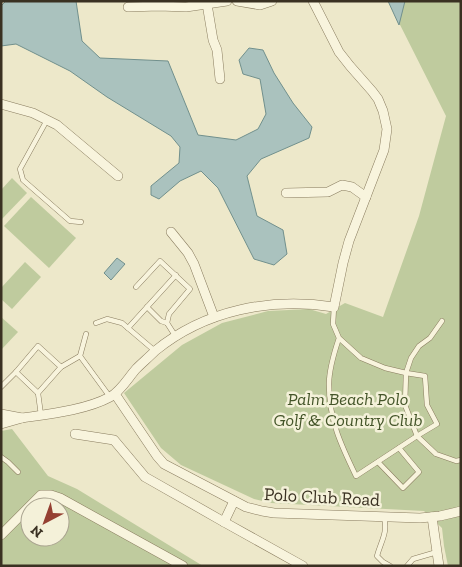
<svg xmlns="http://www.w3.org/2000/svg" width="462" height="567" font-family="'Zilla Slab',serif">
<rect width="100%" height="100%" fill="#ede8ca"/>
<g fill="#bfcb9e" fill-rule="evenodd">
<path d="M388,1H461V566H448L444,546L442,528L424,511L271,503L254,499L181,465L161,448L124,393L182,345L222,323L268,311L309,309L326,314L345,303L383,317L419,216L446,116Z"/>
<path d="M12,178L27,193L1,220V190Z"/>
<path d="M31,197L76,238L49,268L4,226Z"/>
<path d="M25,262L41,277L12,309L1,299V288Z"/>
<path d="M1,317L18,332L1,350Z"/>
<path d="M12,429L48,476L77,489L203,566H1V431ZM30,507H60V537H30Z"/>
</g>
<g fill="#aac2be" stroke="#71908d">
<path d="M6,1H76L82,41L100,58L168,61L198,135L236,140L258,129L266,114L260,79L243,74L239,60L249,48L263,50L274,73L293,103L312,127L309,138L261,159L247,176L257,216L283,230L287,254L274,265L254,259L218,188L201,171L180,181L159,199L151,195V186L179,163L180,147L171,136L107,97L70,71L16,44L1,46V6Z"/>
<path d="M388,1H405L399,25Z"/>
<path d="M117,258L125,264L111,280L104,273Z"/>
</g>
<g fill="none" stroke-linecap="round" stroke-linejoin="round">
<g stroke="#897c5f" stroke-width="5.5">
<g id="lane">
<path d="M47,120L20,169L23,180L70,221L81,222"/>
<path d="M136,287L160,261L190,289L169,314L167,323L176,337"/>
<path d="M147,307L161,321L167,323"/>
<path d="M334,307L333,324L339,338L361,358L385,368L406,373L425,376L427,405L437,424L417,436L356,476C341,445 329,420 329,384C329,369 334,353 339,338"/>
<path d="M442,321L430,338L419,346L411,358L406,373L405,405L417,436L436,454L456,461L461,460"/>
<path d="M96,323L107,319L122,323L155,351"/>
<path d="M128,328L176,275"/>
<path d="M86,334L80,356L110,397"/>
<path d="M1,387L16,372"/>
<path d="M38,393L16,372L38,346L61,367"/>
<path d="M41,415L38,393L61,367L80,356"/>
<path d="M1,457L8,462L18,472"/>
<path d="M378,462L403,488L419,472L399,448"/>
<path d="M384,517C388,533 381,541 377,556L383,562L390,566"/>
<path d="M407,566L413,559L437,552"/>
</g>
</g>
<g stroke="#897c5f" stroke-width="10">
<g id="street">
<path d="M237,1L260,5L272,1"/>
<path d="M207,4L213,40L217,50L220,79"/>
<path d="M128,7L159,6L186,7L227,1"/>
<path d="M1,104L33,113L57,125L118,176"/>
<path d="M286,193L328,192L342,185L352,187L366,197"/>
<path d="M171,232L188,253L194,264L214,317"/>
<path d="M115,394L157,456L164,464L246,507L262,511L274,513L420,518L440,516L461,511"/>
<path d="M1,414L22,418L1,424"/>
<path d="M22,418C49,414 86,410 110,397C121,391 128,378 136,369C142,363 149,357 155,351C205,310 271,297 334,307L343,263L349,241L384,150L387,129L383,111L378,99L372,91L350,66L339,52L313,1"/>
<path d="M75,434L114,440L145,477L224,522"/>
<path d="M234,501L224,522L303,566"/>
<path d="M432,517L439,566"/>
<path d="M1,535L41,495H51L60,498L183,566"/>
</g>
</g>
<use href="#lane" stroke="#f8f4dd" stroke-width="4.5"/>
<use href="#street" stroke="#f8f4dd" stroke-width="9"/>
</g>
<g text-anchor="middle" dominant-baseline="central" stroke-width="5" stroke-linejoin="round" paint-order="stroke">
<g font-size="18" font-style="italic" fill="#445529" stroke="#f4f1d9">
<text x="348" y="399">Palm Beach Polo<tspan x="348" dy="21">Golf &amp; Country Club</tspan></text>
</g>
<g font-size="18" fill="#3a3122" stroke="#f4f1d9">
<text transform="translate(322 497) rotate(3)">Polo Club Road</text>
</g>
</g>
<rect width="462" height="567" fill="none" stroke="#3a3122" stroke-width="5"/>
<g transform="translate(45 522) rotate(221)"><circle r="24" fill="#f4f1d9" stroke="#aaa490"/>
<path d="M0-4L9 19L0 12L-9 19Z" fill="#954032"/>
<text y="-8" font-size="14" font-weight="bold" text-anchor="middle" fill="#3a3122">N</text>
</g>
</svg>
